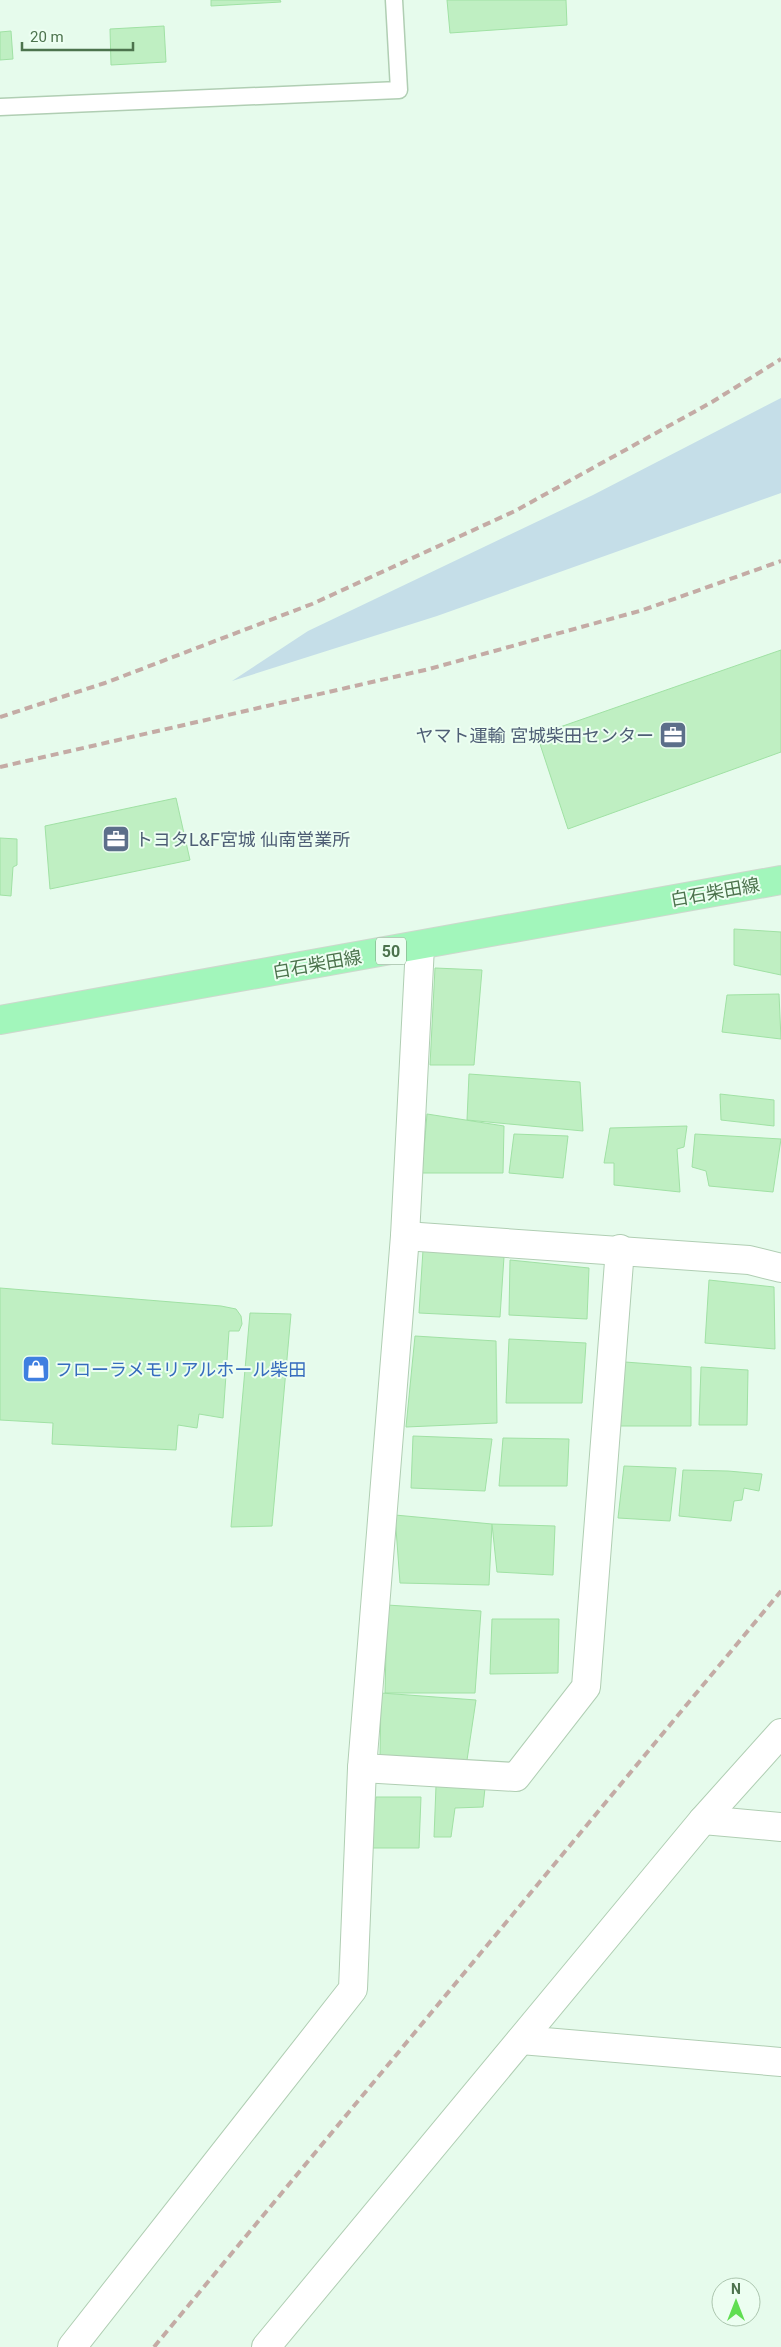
<svg xmlns="http://www.w3.org/2000/svg" width="781" height="2347" font-family="Roboto,'Noto Sans JP',sans-serif">
<rect width="100%" height="100%" fill="#e6fbec"/>
<path fill="#c5dee8" d="M781,398V493L437,616L232,681L308,631L593,495Z"/>
<g fill="#bfefc2" stroke="#a0e1a4">
<path d="M211,0H280L281,2L211,6Z"/>
<path d="M447,0H566L567,25L450,33Z"/>
<path d="M164,26L166,62L111,65L110,29Z"/>
<path d="M11,31L13,59L0,60V32Z"/>
<path d="M781,650V752L568,829L537,735Z"/>
<path d="M176,798L190,860L50,889L45,826Z"/>
<path d="M0,838L17,839V865L13,867L11,896L0,895Z"/>
<path d="M734,929L781,932V975L734,965Z"/>
<path d="M435,968L482,970L474,1065H430Z"/>
<path d="M779,994L781,1039L722,1032L727,995Z"/>
<path d="M469,1074L580,1082L583,1131L467,1120Z"/>
<path d="M720,1094L774,1100V1126L721,1120Z"/>
<path d="M427,1114L504,1126L503,1173H422Z"/>
<path d="M687,1126L684,1147L677,1149L680,1192L614,1185V1163H604L610,1128Z"/>
<path d="M514,1134L568,1136L563,1178L509,1173Z"/>
<path d="M695,1134L781,1139L773,1192L709,1186L706,1171L692,1167Z"/>
<path d="M423,1250L504,1257L500,1317L419,1313Z"/>
<path d="M510,1260L589,1268L587,1319L509,1315Z"/>
<path d="M709,1280L774,1287L775,1349L705,1343Z"/>
<path d="M0,1288L221,1306L236,1309L241,1316L242,1324L239,1331H229L223,1418L199,1414L197,1428L178,1425L176,1450L52,1444L53,1423L0,1420Z"/>
<path d="M250,1313L291,1314L272,1526L231,1527Z"/>
<path d="M415,1336L496,1341L497,1423L406,1427Z"/>
<path d="M509,1339L586,1343L582,1403H506Z"/>
<path d="M625,1362L691,1367V1426H620Z"/>
<path d="M701,1367L748,1370L747,1425H699Z"/>
<path d="M413,1436L492,1439L485,1491L411,1488Z"/>
<path d="M503,1438L569,1439L567,1486H499Z"/>
<path d="M624,1466L676,1468L670,1521L618,1518Z"/>
<path d="M683,1470L728,1471L762,1474L759,1491L744,1488L742,1500L734,1501L731,1521L679,1516Z"/>
<path d="M395,1515L492,1524L489,1585L400,1583Z"/>
<path d="M492,1524L555,1526L553,1575L497,1572Z"/>
<path d="M387,1605L481,1611L475,1693H385Z"/>
<path d="M492,1619H559L558,1673L490,1674Z"/>
<path d="M381,1693L476,1700L467,1760L380,1757Z"/>
<path d="M436,1786L485,1788L483,1807L455,1808L451,1837H434Z"/>
<path d="M376,1797H421L419,1848H371Z"/>
</g>
<g fill="none" stroke-linecap="round" stroke-linejoin="round">
<g stroke="#b0ceb3" stroke-width="19">
<path id="service" d="M0,107L399,90L394,0"/>
</g>
<g stroke="#b0ceb3" stroke-width="30">
<g id="minor">
<path d="M405,1236L749,1260L781,1268"/>
<path d="M362,1768L516,1777L586,1687L620,1249"/>
<path d="M703,1820L781,1827"/>
<path d="M521,2040L781,2062"/>
<path d="M72,2347L353,1989L362,1768L405,1236L420,946"/>
<path d="M266,2347L703,1820L781,1733"/>
</g>
</g>
<g stroke="#cdd8cd" stroke-width="30">
<path id="primary" d="M0,1020L781,880"/>
</g>
<use href="#service" stroke="#fff" stroke-width="16"/>
<use href="#minor" stroke="#fff" stroke-width="28"/>
<use href="#primary" stroke="#a2f6bb" stroke-width="28"/>
<g stroke="#c4aba5" stroke-width="4" stroke-dasharray="8 5" stroke-linecap="butt">
<path d="M0,717L105,683L312,604L515,511L712,402L781,359"/>
<path d="M0,767L429,669L643,610L781,561"/>
<path d="M154,2347L781,1591"/>
</g>
</g>
<defs>
<g id="office-square" transform="scale(1.4375)"><rect x="-9" y="-9" width="18" height="18" rx="4" fill="#5c6f8a" stroke="#ecfef1"/><path d="M-6-3h4V-5.5h4V-3h4V5H-6ZM-1-4.5V-3h2v-1.5ZM-6 0V1H6V0Z" fill="#fff"/></g>
<g id="shop-square" transform="scale(1.4375)"><rect x="-9" y="-9" width="18" height="18" rx="4" fill="#3f7fe0" stroke="#ecfef1"/><path d="M-5-2.5h2.3a2.7 3.5 0 0 1 5.4 0H5L5.5 6h-11ZM-1.5-2.5h3a1.5 2.3 0 0 0-3 0Z" fill="#fff"/></g>
</defs>
<g fill-rule="evenodd">
<use href="#office-square" x="673" y="735"/>
<use href="#office-square" x="116" y="839"/>
<use href="#shop-square" x="36" y="1369"/>
</g>
<g text-anchor="middle" dominant-baseline="central" stroke-width="4" stroke-linejoin="round" paint-order="stroke">
<rect fill="#ecfef1" stroke="#7c9d7e" stroke-width="1" x="376" y="937.5" width="30" height="27" rx="4"/>
<g font-size="16" font-weight="bold" fill="#4c734d">
<text x="391" y="951">50</text>
</g>
<g font-size="18" fill="#4e5e75" stroke="#ecfef1" text-anchor="end">
<text x="654" y="735">ヤマト運輸 宮城柴田センター</text>
<text x="135" y="839" text-anchor="start">トヨタL&amp;F宮城 仙南営業所</text>
</g>
<g font-size="18" fill="#4c734d" stroke="#ecfef1">
<text transform="translate(715 892) rotate(-10)">白石柴田線</text>
<text transform="translate(317 964) rotate(-10)">白石柴田線</text>
</g>
<g font-size="18" fill="#366cbe" stroke="#ecfef1" text-anchor="start">
<text x="55" y="1369">フローラメモリアルホール柴田</text>
</g>
</g>
<g transform="translate(736 2302)"><circle r="24" fill="#ecfef1" stroke="#acc6af"/>
<path d="M0-4L9 19L0 12L-9 19Z" fill="#60de52"/>
<text y="-8" font-size="14" font-weight="bold" text-anchor="middle" fill="#4c734d">N</text>
</g>
<path d="M22 42v8h111v-8" fill="none" stroke="#4c734d" stroke-width="2.5"/>
<text x="30" y="42" font-size="15" fill="#4c734d" stroke="#ecfef1" stroke-width="4" paint-order="stroke">20 m</text>
</svg>
